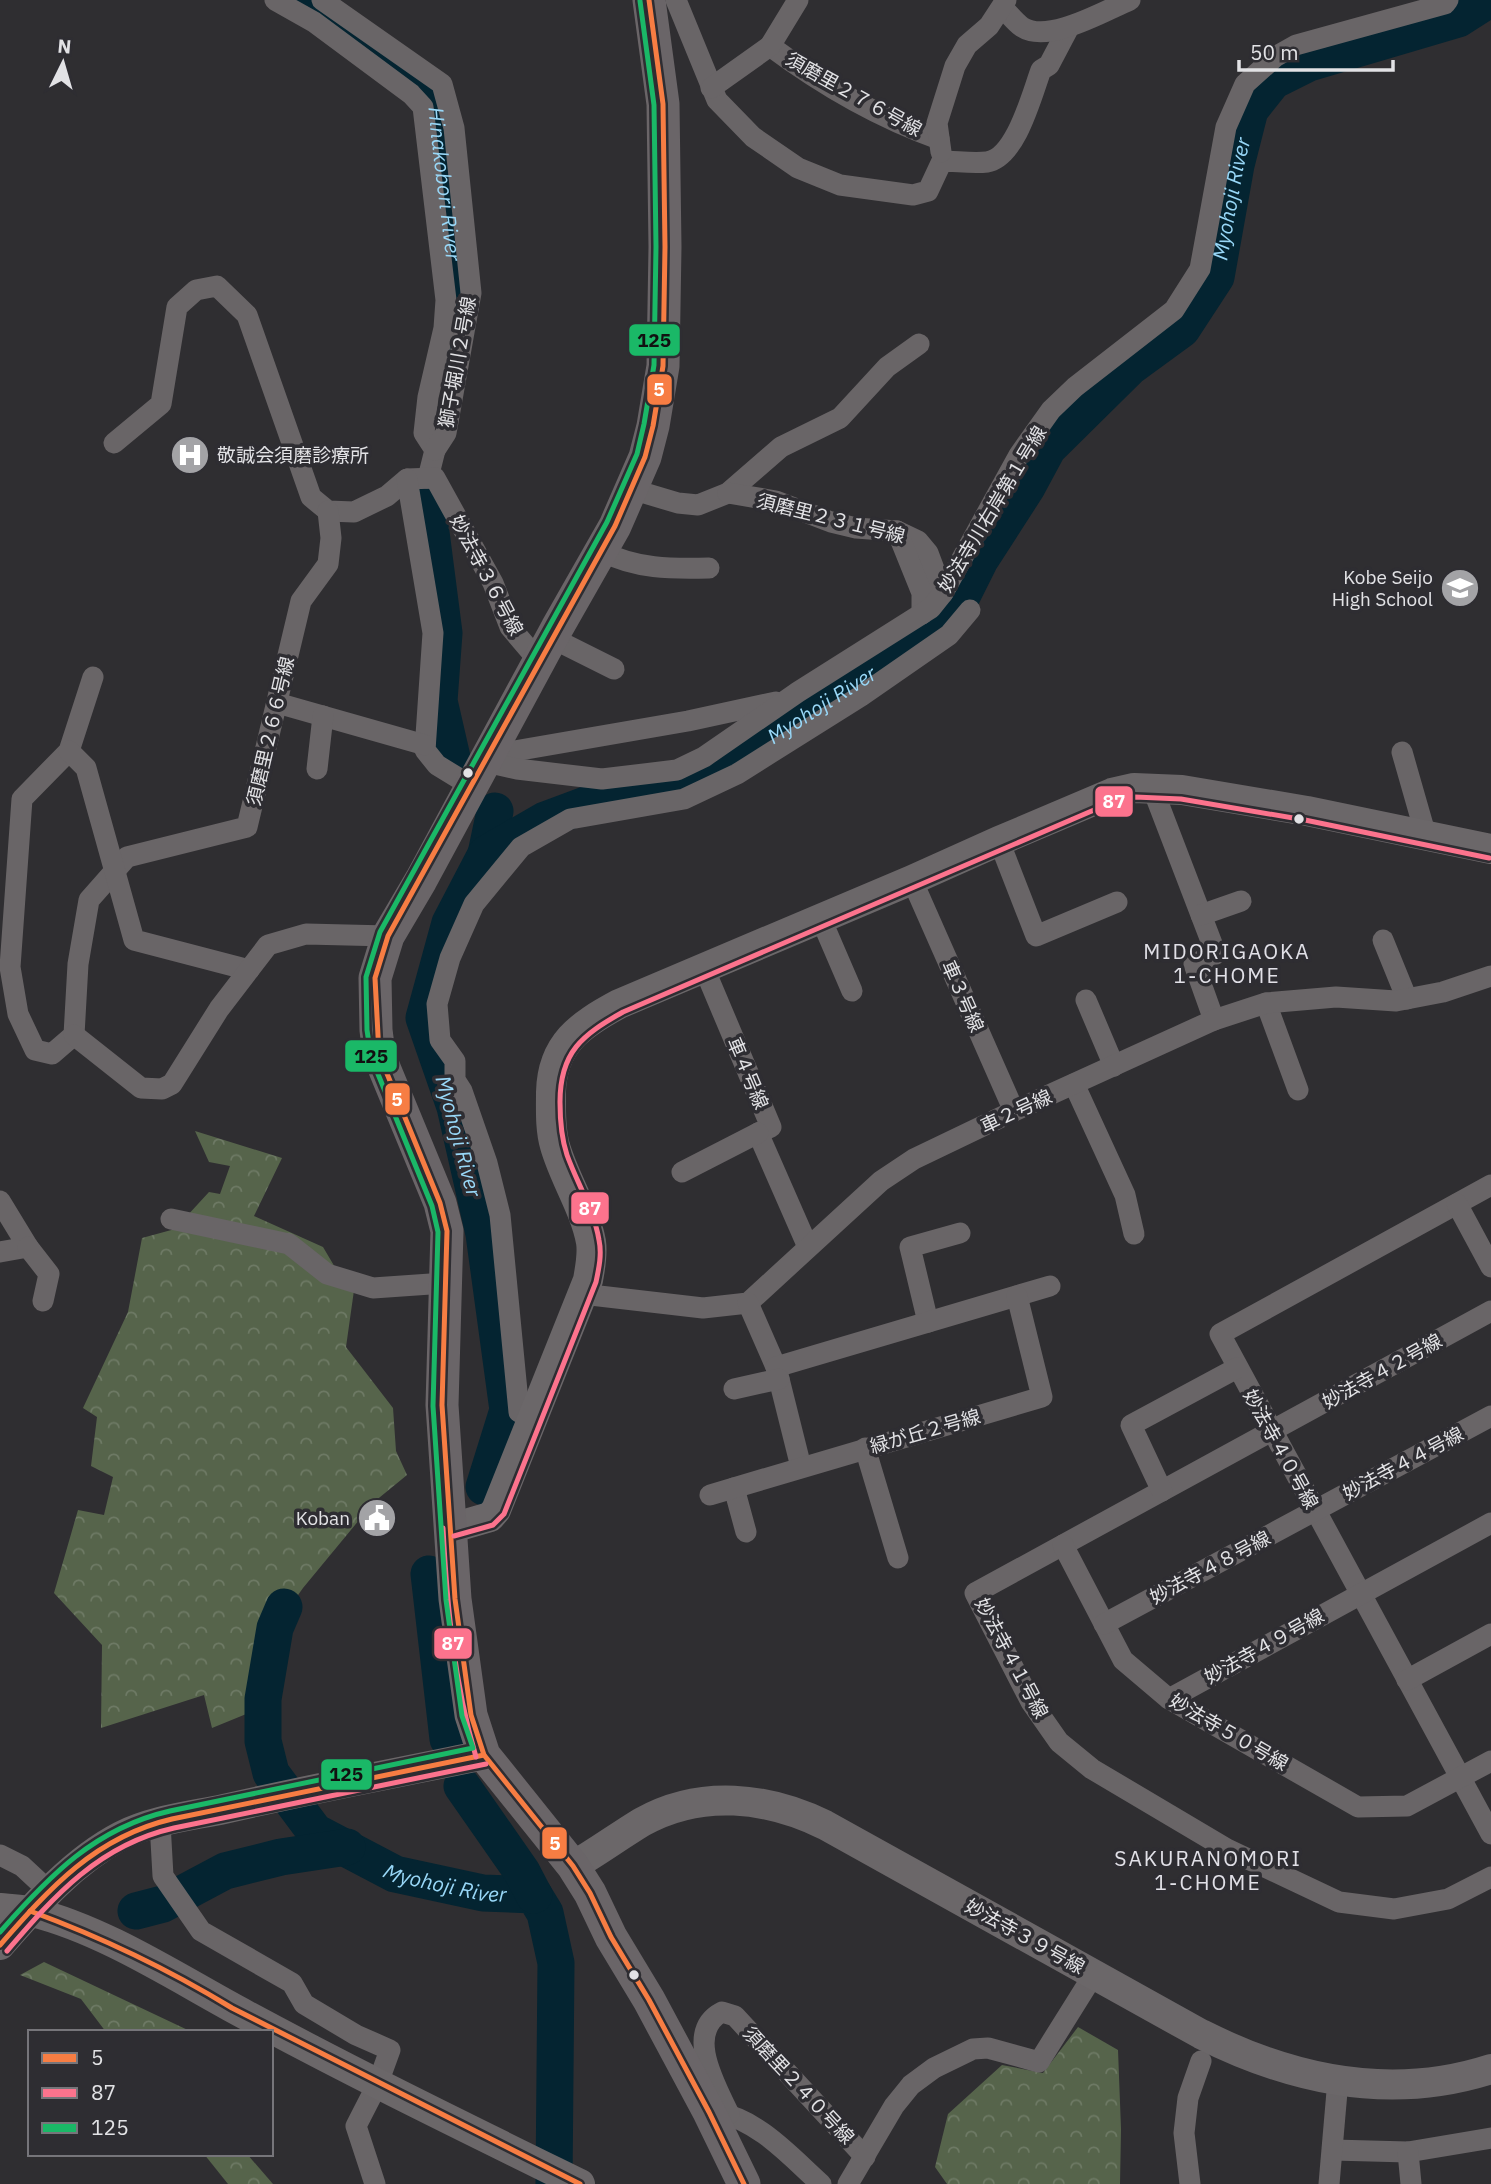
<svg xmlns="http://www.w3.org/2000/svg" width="1491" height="2184" font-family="'IBM Plex Sans','Noto Sans JP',sans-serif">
<defs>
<pattern id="forest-crowns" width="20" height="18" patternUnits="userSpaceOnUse" patternTransform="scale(1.75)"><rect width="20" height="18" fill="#56644b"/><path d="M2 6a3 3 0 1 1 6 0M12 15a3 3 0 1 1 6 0" fill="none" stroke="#6e7a65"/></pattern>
</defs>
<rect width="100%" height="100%" fill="#2f2e31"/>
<g fill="url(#forest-crowns)">
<path d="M195,1131L282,1158L254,1216L323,1247L336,1269L356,1276L346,1347L393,1408L396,1451L407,1475L374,1502L303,1588L281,1619L273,1703L212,1728L204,1695L101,1728L102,1645L54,1593L78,1510L104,1515L113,1477L91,1466L97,1417L83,1408L128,1312L142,1238L175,1229L209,1192L220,1194L230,1166L209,1162Z"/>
<path d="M44,1962L192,2032H106L81,1999L20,1975Z"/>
<path d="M1078,2027L1118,2050L1121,2129L1120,2184H947L935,2167L948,2114L1002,2065L1043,2073Z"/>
<path d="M204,2154H247L273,2184H228Z"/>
</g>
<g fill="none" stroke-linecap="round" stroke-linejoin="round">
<g stroke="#042431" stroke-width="37">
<path id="s1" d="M299,0C346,30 390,67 436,100L439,136L460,307L452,350"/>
<path d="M425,486L444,633L439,701L453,762"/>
<path d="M486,854L495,811"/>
<path id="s2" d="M484,1487L508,1410L484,1234L455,1107L424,1018L450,923L486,854L545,820L588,804L685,787L735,760L906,650L952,616L980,560L1027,487L1048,448L1130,367L1182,329L1216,277L1236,165L1250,110L1273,81L1309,63L1458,19L1488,0"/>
<path d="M429,1574L448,1739"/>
<path id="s3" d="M284,1607L275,1628L263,1699V1741L271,1773L315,1832L395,1874L483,1893L534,1895L545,1913L556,1963L554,2184"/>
<path d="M462,1786L522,1872L534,1895"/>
<path d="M136,1911L163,1904L225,1871L281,1857L347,1847"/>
</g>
<g stroke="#696567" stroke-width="21">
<path d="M275,0L314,22L411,94L423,107L446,300L444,328L428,397L424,433L435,450L428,478"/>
<path d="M322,0L442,84L454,128L471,293L446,433L435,450"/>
<path d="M676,0L717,100L753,137L798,168L840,185L913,195L928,191L942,161C956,161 973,164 987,162C1016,158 1032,94 1041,70L1049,65L1069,27"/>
<path d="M1003,8C1009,14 1015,22 1022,27C1048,44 1104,11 1130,0"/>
<path d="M770,46C821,84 880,118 939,139"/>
<path d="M711,88L770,46L798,0"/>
<path d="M941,152L937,123L955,66L967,45L989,26L1006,0"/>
<path d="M114,443L161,404L177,307L196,290L217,286L247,315L311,497L328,511L354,512L387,496L407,479L435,478L493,583L510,627L532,653L542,658"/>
<path d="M407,479L433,633L425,750L437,765L473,787"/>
<path d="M631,489L678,503L698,505L728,493L781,447L840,418L887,367L919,344"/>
<path d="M728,493L776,501L831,522L856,528L897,531L918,541L928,553L943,593"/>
<path d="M897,531L922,593V614"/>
<path d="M601,551C636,569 671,569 709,568"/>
<path d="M552,638L614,669"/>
<path d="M93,677L69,751L22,799L10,967L18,1014L35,1050L52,1054L74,1035L78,964L89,900L127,857L247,827L301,601L328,564L331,538L328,511"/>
<path d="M277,703L425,745"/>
<path d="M69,751L86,768L134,940L249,970"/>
<path d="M492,752H509L688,721L776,702"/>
<path d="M1402,752L1426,836"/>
<path d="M486,762L517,769L602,779L677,770L704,757L798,692L931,608L943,593L1019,455L1051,410L1075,387L1174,310L1200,269L1226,127L1245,84L1275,57L1296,45L1445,4L1448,0"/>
<path d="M317,769L323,716"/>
<path d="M1152,787L1216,954L1194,964L1214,1020"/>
<path d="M999,841L1036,936L1117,902"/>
<path d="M912,880L1014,1111"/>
<path d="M1201,915L1241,901"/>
<path d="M821,919L852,991"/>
<path d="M1383,940L1407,999"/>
<path d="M704,968L771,1127L758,1133L808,1247"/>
<path d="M1086,1000L1114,1066"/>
<path d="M1266,1003L1298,1090"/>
<path d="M74,1035L141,1088L162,1089L172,1084L219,1009L268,945L306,934L388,936"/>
<path d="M1074,1084L1125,1195L1134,1234"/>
<path d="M682,1172L758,1133"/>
<path d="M1491,1185L1220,1334L1491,1834"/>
<path d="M0,1201L28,1247L0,1252"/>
<path d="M1457,1204L1491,1267"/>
<path d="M171,1219L289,1244L327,1274L373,1288L445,1283"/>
<path d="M28,1247L49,1274L43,1301"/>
<path d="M582,1294L703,1308L748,1303L881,1181L914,1159L1014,1111L1214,1020L1266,1003L1336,997L1396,1001L1443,992L1491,976"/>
<path d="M748,1303L776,1367L801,1467"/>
<path d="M1491,1311L975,1593L1031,1702L1059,1742L1092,1769L1227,1849L1339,1902L1394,1909L1448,1899L1491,1877"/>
<path d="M928,1322L910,1247L960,1233"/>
<path d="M776,1367L1050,1286"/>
<path d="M734,1389L779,1379"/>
<path d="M531,1419L519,1412L500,1215L487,1163L462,1091L455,1080V1061L440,1040L437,1004L450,958L474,904L521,847L570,819L684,799L737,774L861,696L949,635L970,610"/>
<path d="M865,1448L898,1558"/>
<path d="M734,1488L746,1532"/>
<path d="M1162,1491L1131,1425L1237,1368"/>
<path d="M710,1495L1042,1397L1017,1296"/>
<path d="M1063,1545L1123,1660L1169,1699L1358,1807L1407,1806L1491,1761"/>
<path d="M1104,1624L1491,1416"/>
<path d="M1407,1680L1491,1634"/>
<path d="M1169,1699L1491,1523"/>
<path d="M160,1823L163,1876L201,1931L292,1983L304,2004L356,2035L390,2050L378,2083L356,2126L375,2184"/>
<path d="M0,1855L22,1866L50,1892"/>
<path d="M718,2113C758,2119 792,2158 821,2184"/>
<path d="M729,2114C716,2086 684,2032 722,2012L735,2016L865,2157"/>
<path d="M1333,2150L1408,2152L1491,2138"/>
<path d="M1408,2152L1411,2184"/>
<path d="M848,2184L894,2106L911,2085L934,2068L973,2049L988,2048L1039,2062L1094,1974"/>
<path d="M1190,2184L1184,2133L1188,2098L1201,2061"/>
<path d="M1329,2184L1338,2080"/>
</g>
<g stroke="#6b6769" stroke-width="30">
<path d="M452,1528L490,1517L496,1510L588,1280C590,1268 593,1255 591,1242C585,1209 564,1178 555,1146C550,1129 551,1110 551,1092C552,1044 580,1025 619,1004L912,880L999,841L1112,793L1134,788L1182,790L1307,811L1491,849"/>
<path d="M573,1866C597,1852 619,1836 642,1822C701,1789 768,1797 825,1825L1201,2034C1292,2080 1392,2101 1491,2069"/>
<path d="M0,1908C10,1909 22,1909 32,1912C101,1929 171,1974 233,2008C347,2070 464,2127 580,2184"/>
<path d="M0,1945C35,1905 73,1861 121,1836C152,1820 191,1816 224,1809C310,1789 397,1773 484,1755"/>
</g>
<path stroke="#6a6568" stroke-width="33" d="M649,0L663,104L665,247L663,366L653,426L645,457L615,526L557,628L421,880L388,936L375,978L376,1030L379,1054L385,1070L440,1203L447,1231L442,1405L455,1599L471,1715L484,1755L573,1866L590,1893L611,1937L649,2000L709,2112L744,2184"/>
<g stroke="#2e2d32" stroke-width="10">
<g id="bus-1">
<path d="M649,0L663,104L665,247L663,366L653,426L645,457L615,526L388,936L375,978L379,1054L440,1203L447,1231L442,1405L455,1599L471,1715L484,1755L573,1866L590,1893L611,1937L649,2000L709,2112L744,2184"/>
<path d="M30,1911C101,1937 168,1969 232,2008L580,2184"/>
<path d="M0,1945C50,1888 95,1837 172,1819L484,1755"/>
</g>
</g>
<g stroke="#2e2d32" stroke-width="10">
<g id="bus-2">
<path d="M443,1528C447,1606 454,1682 476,1757"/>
<path d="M454,1536L493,1525L504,1514L596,1282C599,1268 602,1254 599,1240C594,1210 577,1183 567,1155C561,1137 560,1120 560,1102C560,1052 582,1035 623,1012L1115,801L1135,797L1181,799L1305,820L1489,858"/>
<path d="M7,1951C55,1895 99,1845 174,1828L486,1764"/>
</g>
</g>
<g stroke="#2e2d32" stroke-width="10">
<path id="bus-3" d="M0,1932C49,1876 95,1828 170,1811L473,1748L462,1716L446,1600L433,1406L438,1232L432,1206L371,1057L367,1030L366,977L380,932L607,522L637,454L644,424L654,365L656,247L654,105L640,1"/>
</g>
<use href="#bus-1" stroke="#f77d43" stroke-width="5"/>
<use href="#bus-2" stroke="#fc738d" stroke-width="5"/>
<use href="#bus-3" stroke="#1ab867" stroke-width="5"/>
</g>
<defs>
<g id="hospital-disc" transform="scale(2.0125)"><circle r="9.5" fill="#a3a3a6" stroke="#2e2d32"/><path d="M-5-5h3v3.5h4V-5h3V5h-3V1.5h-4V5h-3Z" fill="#fff"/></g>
<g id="school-disc" transform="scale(2.0125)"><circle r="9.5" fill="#a3a3a6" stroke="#2e2d32"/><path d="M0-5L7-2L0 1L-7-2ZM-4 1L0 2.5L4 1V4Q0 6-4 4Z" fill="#fff"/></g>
<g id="civic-disc" transform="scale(2.0125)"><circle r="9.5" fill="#a3a3a6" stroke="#2e2d32"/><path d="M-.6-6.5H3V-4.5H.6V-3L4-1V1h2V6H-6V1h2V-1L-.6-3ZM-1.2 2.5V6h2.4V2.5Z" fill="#fff"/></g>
</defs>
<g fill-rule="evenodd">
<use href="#hospital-disc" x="190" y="455"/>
<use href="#school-disc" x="1460" y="588"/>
<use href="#civic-disc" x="377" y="1518"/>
</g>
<g fill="#e2e2e5" stroke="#2e2d32" stroke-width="2.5">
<circle cx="468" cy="773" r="6"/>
<circle cx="1299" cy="819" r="6"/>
<circle cx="634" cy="1975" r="6"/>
</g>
<g text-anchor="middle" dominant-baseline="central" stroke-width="7" stroke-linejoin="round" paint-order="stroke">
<g font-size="19" fill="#e2e2e5" stroke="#2e2d32">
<text transform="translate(854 94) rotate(29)">須磨里２７６号線</text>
<text transform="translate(457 362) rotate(-80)">獅子堀川２号線</text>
<text transform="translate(992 509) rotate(-59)">妙法寺川右岸第１号線</text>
<text transform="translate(831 518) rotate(14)">須磨里２３１号線</text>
<text transform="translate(487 575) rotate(62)">妙法寺３６号線</text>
<text transform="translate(270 731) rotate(-77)">須磨里２６６号線</text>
<text transform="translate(963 996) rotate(66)">車３号線</text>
<text transform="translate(748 1073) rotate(67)">車４号線</text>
<text transform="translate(1016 1111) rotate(-25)">車２号線</text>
<text transform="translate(1382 1371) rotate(-29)">妙法寺４２号線</text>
<text transform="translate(925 1431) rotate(-16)">緑が丘２号線</text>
<text transform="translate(1281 1449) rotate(61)">妙法寺４０号線</text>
<text transform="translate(1403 1463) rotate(-28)">妙法寺４４号線</text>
<text transform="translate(1210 1567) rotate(-28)">妙法寺４８号線</text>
<text transform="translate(1264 1646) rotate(-29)">妙法寺４９号線</text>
<text transform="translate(1012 1658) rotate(62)">妙法寺４１号線</text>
<text transform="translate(1229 1732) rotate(30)">妙法寺５０号線</text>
<text transform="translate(1025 1936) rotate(29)">妙法寺３９号線</text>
<text transform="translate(799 2085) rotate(47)">須磨里２４０号線</text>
</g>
<g font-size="19" fill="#e2e2e5" stroke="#2e2d32" text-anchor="end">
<text x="217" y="455" text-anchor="start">敬誠会須磨診療所</text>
<text x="1433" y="577">Kobe Seijo<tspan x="1433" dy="22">High School</tspan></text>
<text x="350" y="1518">Koban</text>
</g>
<g font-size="21" font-style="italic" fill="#98d7f7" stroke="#2e2d32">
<text stroke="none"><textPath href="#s1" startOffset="254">Hinakobori River</textPath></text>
<text stroke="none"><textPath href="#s2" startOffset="1704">Myohoji River</textPath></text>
<text stroke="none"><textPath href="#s2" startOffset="1031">Myohoji River</textPath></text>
<text transform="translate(459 1136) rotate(75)">Myohoji River</text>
<text stroke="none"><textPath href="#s3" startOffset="385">Myohoji River</textPath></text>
</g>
<g font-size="21" letter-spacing="2" fill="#e1e0e7" stroke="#2e2d32">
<text x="1227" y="951">MIDORIGAOKA<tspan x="1227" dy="24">1-CHOME</tspan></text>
<text x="1208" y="1858">SAKURANOMORI<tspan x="1208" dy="24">1-CHOME</tspan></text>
</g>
</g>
<g stroke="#2e2d32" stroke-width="2.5">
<rect x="628" y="323" width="53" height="34" rx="7" fill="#1ab867"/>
<rect x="646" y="373" width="27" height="33" rx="7" fill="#f77d43"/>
<rect x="1094" y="785" width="40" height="33" rx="7" fill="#fc738d"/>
<rect x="344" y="1039" width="54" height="34" rx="7" fill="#1ab867"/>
<rect x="384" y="1082" width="27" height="34" rx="7" fill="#f77d43"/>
<rect x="570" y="1191" width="40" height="34" rx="7" fill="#fc738d"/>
<rect x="433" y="1627" width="40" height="33" rx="7" fill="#fc738d"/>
<rect x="320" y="1758" width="53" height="33" rx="7" fill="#1ab867"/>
<rect x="541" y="1826" width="27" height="34" rx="7" fill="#f77d43"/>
</g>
<g font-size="19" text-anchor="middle" font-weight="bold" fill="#fff">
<text x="659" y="396">5</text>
<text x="1114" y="808">87</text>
<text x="397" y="1106">5</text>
<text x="590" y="1215">87</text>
<text x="453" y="1650">87</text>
<text x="555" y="1850">5</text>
</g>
<g font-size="19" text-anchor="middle" font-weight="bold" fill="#111">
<text x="654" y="347">125</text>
<text x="371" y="1063">125</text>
<text x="346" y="1781">125</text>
</g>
<rect x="28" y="2030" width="245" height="126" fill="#2e2d32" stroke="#76757a" stroke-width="2"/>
<rect x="42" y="2053" width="35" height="10" fill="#f77d43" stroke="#76757a" stroke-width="2"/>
<text x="91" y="2065" font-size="21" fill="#e2e2e5">5</text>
<rect x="42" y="2088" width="35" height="10" fill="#fc738d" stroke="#76757a" stroke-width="2"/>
<text x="91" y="2100" font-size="21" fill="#e2e2e5">87</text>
<rect x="42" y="2123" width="35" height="10" fill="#1ab867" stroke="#76757a" stroke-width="2"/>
<text x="91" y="2135" font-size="21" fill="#e2e2e5">125</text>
<g transform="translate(63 63) rotate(5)" stroke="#2e2d32" stroke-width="5" paint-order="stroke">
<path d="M0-5L12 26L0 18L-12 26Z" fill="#e2e2e5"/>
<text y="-10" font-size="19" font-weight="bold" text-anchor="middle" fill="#e2e2e5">N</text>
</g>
<path d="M1239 60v10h154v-10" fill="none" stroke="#e2e2e5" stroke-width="3.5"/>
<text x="1250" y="60" font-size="21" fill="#e2e2e5" stroke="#2e2d32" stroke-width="5" paint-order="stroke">50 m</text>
</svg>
